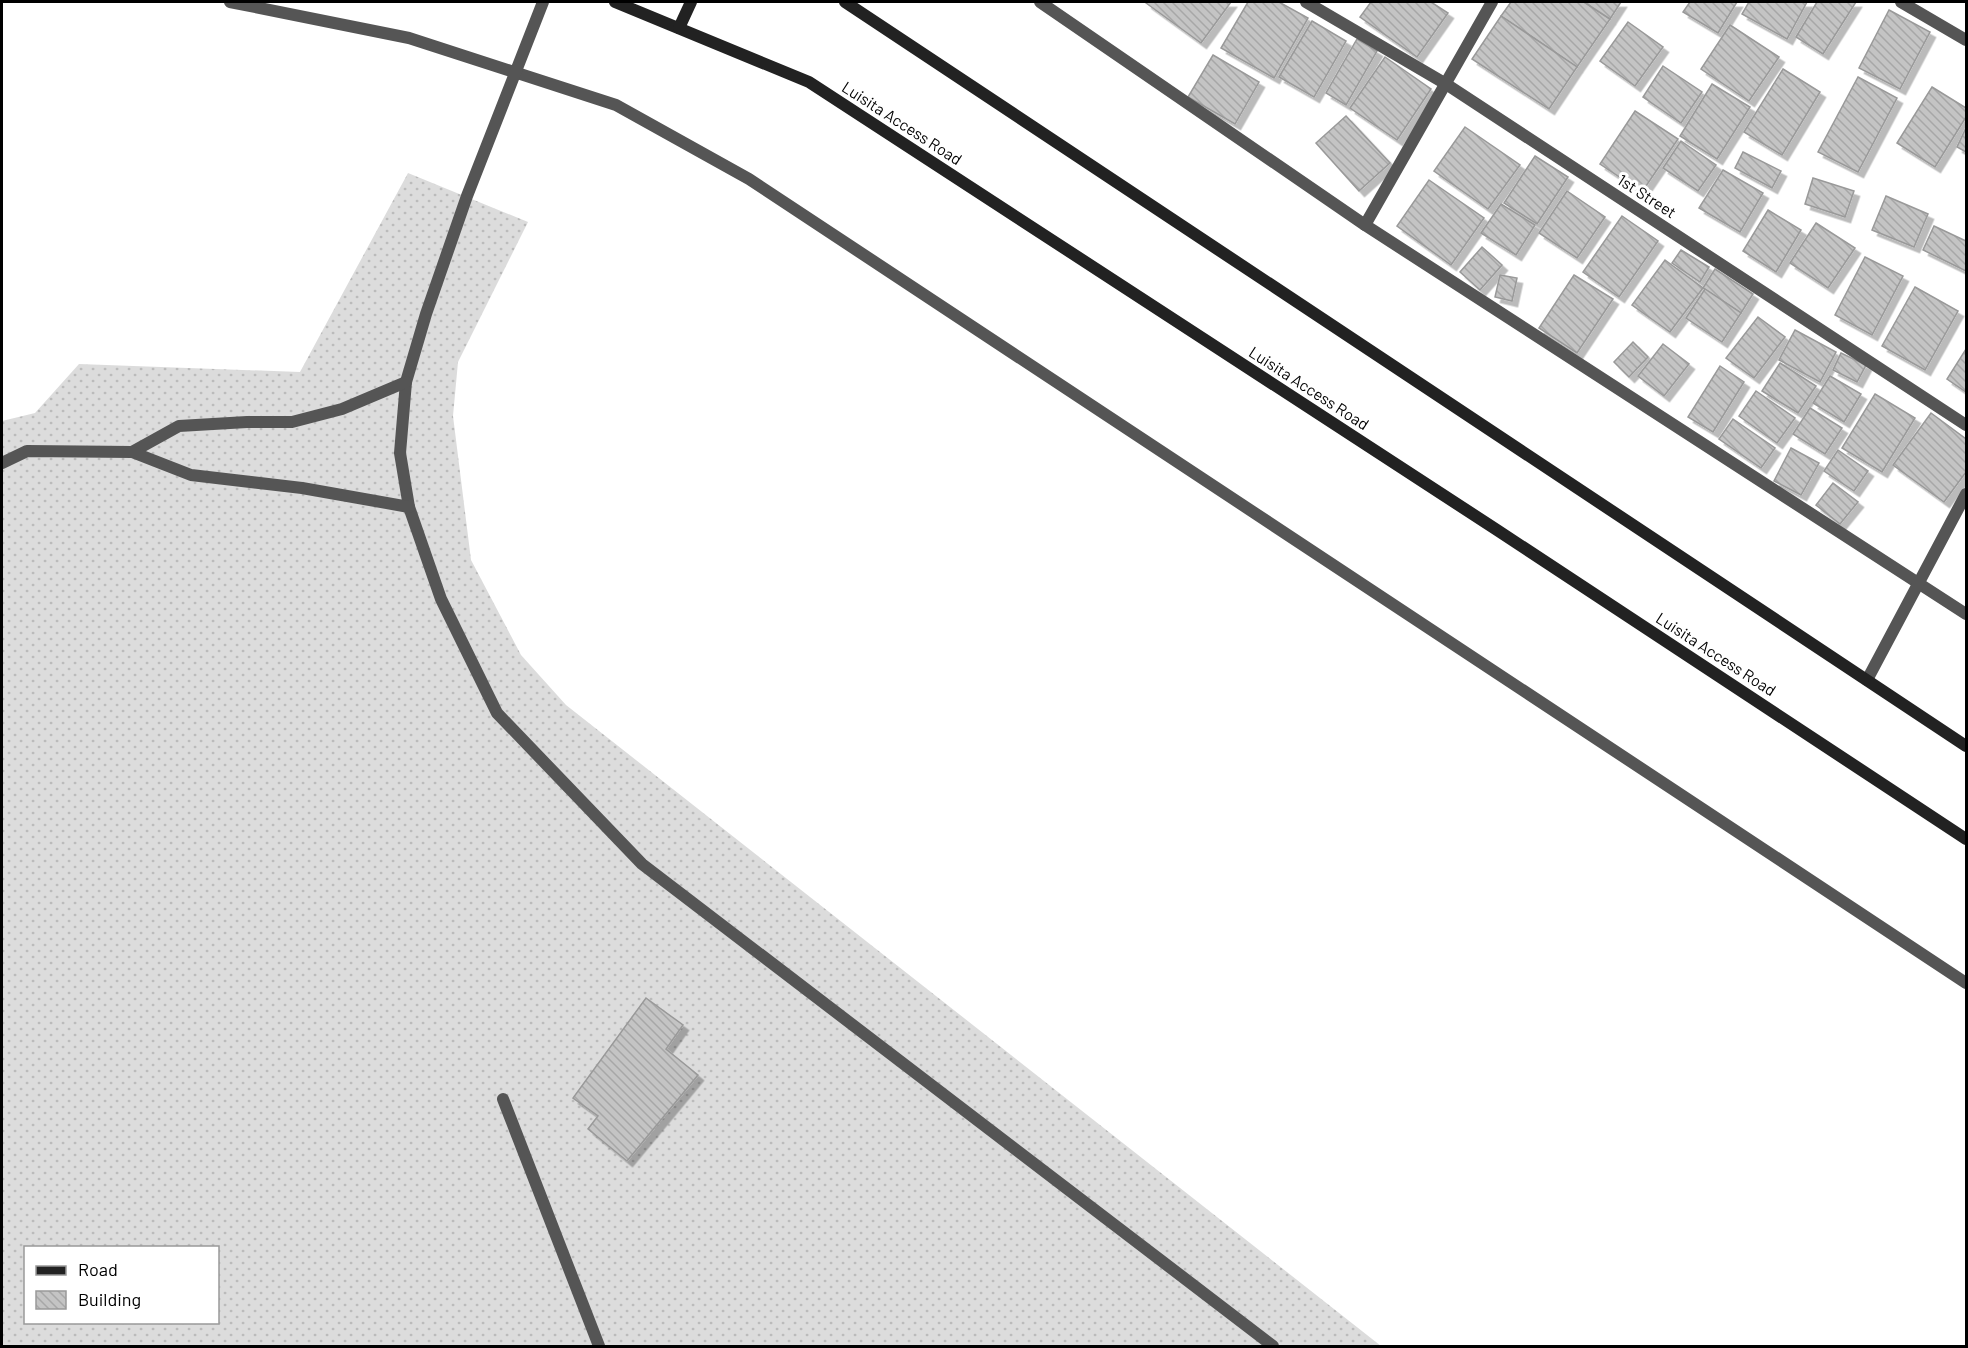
<svg xmlns="http://www.w3.org/2000/svg" width="1968" height="1348" font-family="Barlow,sans-serif">
<style>
.grass{fill:url(#grass-dots);fill-rule:evenodd}
.building{fill:url(#building-back-hatch);stroke:#999;stroke-width:1.5;filter:url(#shadow)}
.lines{fill:none;stroke-linecap:round;stroke-linejoin:round}
.lane{stroke:#555;stroke-width:12}
.street{stroke:#555;stroke-width:12}
.secondary{stroke:#222;stroke-width:12}
.labels{text-anchor:middle;stroke-width:6;stroke-linejoin:round;paint-order:stroke}
.street-label{font-size:16px;fill:#000;stroke:#fff}
</style>
<defs>
<pattern id="grass-dots" width="8" height="8" patternUnits="userSpaceOnUse" patternTransform="scale(1.5)"><rect width="8" height="8" fill="#dcdcdc"/><path d="M2 2h.1M6 6h.1" fill="none" stroke="#bbb" stroke-width="1.8" stroke-linecap="round"/></pattern>
<pattern id="building-back-hatch" width="6" height="6" patternUnits="userSpaceOnUse" patternTransform="scale(1.5)"><rect width="6" height="6" fill="#c4c4c4"/><path d="M-1 5l2 2M0 0l6 6M5-1l2 2" fill="none" stroke="#a7a7a7"/></pattern>
<filter id="shadow"><feDropShadow dx="5.5" dy="5.5" stdDeviation="0" flood-color="#0004"/></filter>
</defs>
<rect width="100%" height="100%" fill="#fff"/>
<!-- grass -->
<path class="grass" d="M408 173 528 222 458 362 453 416 471 560 521 655 566 705 1381 1346H2V421L35 413 79 364 300 372ZM26 1248H218V1322H26Z"/>
<!-- building -->
<g class="building">
<path d="M1147 2H1231L1201 43 1146 3Z"/>
<path d="M1248 2H1279L1308 18 1274 78 1221 48Z"/>
<path d="M1371 2H1431L1448 13 1417 57 1360 17Z"/>
<path d="M1511 2H1584L1610 19 1577 67 1501 16Z"/>
<path d="M1584 2H1621L1610 19Z"/>
<path d="M1690 2H1737L1718 33 1683 12Z"/>
<path d="M1749 2H1807L1787 39 1742 14Z"/>
<path d="M1817 2H1856L1823 54 1796 37Z"/>
<path d="M1889 10 1930 32 1900 89 1859 68Z"/>
<path d="M1501 16 1577 67 1549 109 1472 59Z"/>
<path d="M1312 21 1346 41 1314 97 1279 77Z"/>
<path d="M1628 22 1663 47 1635 86 1600 61Z"/>
<path d="M1730 25 1779 57 1749 101 1701 69Z"/>
<path d="M1357 39 1377 51 1346 105 1326 93Z"/>
<path d="M1213 55 1259 82 1235 124 1188 97Z"/>
<path d="M1385 57 1431 89 1397 140 1350 108Z"/>
<path d="M1663 66 1702 92 1681 123 1643 97Z"/>
<path d="M1783 69 1820 92 1782 155 1744 132Z"/>
<path d="M1858 77 1897 98 1858 172 1818 152Z"/>
<path d="M1712 84 1750 107 1717 159 1680 136Z"/>
<path d="M1932 87 1966 108V117L1935 167 1897 143Z"/>
<path d="M1635 111 1678 139 1642 192 1600 164Z"/>
<path d="M1346 116 1390 163 1359 191 1316 143Z"/>
<path d="M1465 127 1520 165 1488 209 1434 171Z"/>
<path d="M1966 128V152L1957 147Z"/>
<path d="M1681 141 1716 165 1698 191 1663 168Z"/>
<path d="M1743 152 1781 171 1772 188 1735 168Z"/>
<path d="M1535 156 1568 177 1537 224 1504 203Z"/>
<path d="M1723 170 1763 193 1740 232 1699 208Z"/>
<path d="M1813 178 1854 191 1845 217 1805 204Z"/>
<path d="M1429 180 1484 218 1451 265 1397 226Z"/>
<path d="M1567 191 1605 217 1577 258 1539 233Z"/>
<path d="M1886 196 1928 214 1914 247 1872 230Z"/>
<path d="M1501 204 1535 225 1516 255 1481 233Z"/>
<path d="M1768 210 1801 230 1776 272 1743 251Z"/>
<path d="M1622 216 1658 241 1619 297 1583 272Z"/>
<path d="M1816 223 1855 248 1828 288 1790 263Z"/>
<path d="M1934 226 1966 241V271L1923 250Z"/>
<path d="M1482 247 1502 265 1480 290 1460 272Z"/>
<path d="M1681 250 1709 267 1700 282 1672 263Z"/>
<path d="M1865 257 1903 276 1872 335 1835 315Z"/>
<path d="M1665 260 1703 288 1670 332 1632 305Z"/>
<path d="M1715 269 1753 294 1741 313 1703 288Z"/>
<path d="M1500 275 1517 278 1512 301 1495 297Z"/>
<path d="M1574 275 1613 299 1577 353 1539 328Z"/>
<path d="M1915 287 1958 311 1925 370 1882 346Z"/>
<path d="M1705 289 1741 313 1722 342 1686 318Z"/>
<path d="M1758 317 1785 337 1754 378 1726 358Z"/>
<path d="M1795 330 1836 352 1820 382 1779 360Z"/>
<path d="M1633 342 1648 357 1629 377 1614 362Z"/>
<path d="M1663 344 1689 364 1664 396 1638 376Z"/>
<path d="M1966 349V392L1947 379Z"/>
<path d="M1841 353 1866 365 1857 382 1833 370Z"/>
<path d="M1780 363 1816 386 1798 413 1762 391Z"/>
<path d="M1720 366 1744 382 1713 432 1688 417Z"/>
<path d="M1830 376 1861 394 1844 422 1813 403Z"/>
<path d="M1756 391 1795 418 1777 443 1739 416Z"/>
<path d="M1875 394 1915 418 1882 472 1842 448Z"/>
<path d="M1810 408 1842 428 1825 454 1793 434Z"/>
<path d="M1931 413 1966 439V472L1944 502 1893 465Z"/>
<path d="M1733 419 1775 448 1761 468 1719 439Z"/>
<path d="M1791 448 1819 463 1801 495 1774 481Z"/>
<path d="M1838 450 1868 471 1854 491 1824 471Z"/>
<path d="M1833 483 1858 502 1840 524 1816 505Z"/>
<path d="M646 998 683 1025 666 1049 698 1075 627 1161 588 1129 598 1116 573 1098Z"/>
</g>
<g class="lines">
<!-- lane -->
<path class="lane" d="M503 1099 599 1346"/>
<!-- street -->
<g class="street">
<path d="M230 2 409 38 616 105 749 179 1966 983"/>
<path d="M543 2 467 196 426 314 406 382 400 453 409 507 441 599 497 713 642 864 1273 1346"/>
<path d="M1040 2 1365 225 1966 614"/>
<path d="M1306 2 1446 84 1966 425"/>
<path d="M1901 2 1966 40"/>
<path d="M1365 225 1492 2"/>
<path d="M132 452 179 426 247 422H292L342 409 406 382"/>
<path d="M2 463 27 451 132 452 191 475 302 488 409 507"/>
<path d="M1867 680 1966 494"/>
</g>
<!-- secondary -->
<g class="secondary">
<path d="M615 2 809 82 1497 530 1966 839"/>
<path d="M845 2 1966 746"/>
<path d="M679 28 691 2"/>
</g>
</g>
<g class="labels">
<!-- street labels -->
<g class="street-label">
<text transform="translate(902 123) rotate(33)" y="6">Luisita Access Road</text>
<text transform="translate(1647 196) rotate(33)" y="6">1st Street</text>
<text transform="translate(1309 388) rotate(33)" y="6">Luisita Access Road</text>
<text transform="translate(1716 654) rotate(33)" y="6">Luisita Access Road</text>
</g>
</g>
<!-- border -->
<rect width="1968" height="1348" fill="none" stroke="#000000" stroke-width="6"/>
<!-- legend -->
<rect x="24" y="1246" width="195" height="78" fill="#ffffff" stroke="#999999" stroke-width="1.5"/>
<rect x="36" y="1266" width="30" height="9" fill="#222222" stroke="#999999" stroke-width="1.5"/>
<text x="78" y="1276" font-size="18" fill="#000000">Road</text>
<rect x="36" y="1291" width="30" height="18" fill="url(#building-back-hatch)" stroke="#999999" stroke-width="1.5"/>
<text x="78" y="1306" font-size="18" fill="#000000">Building</text>
</svg>
